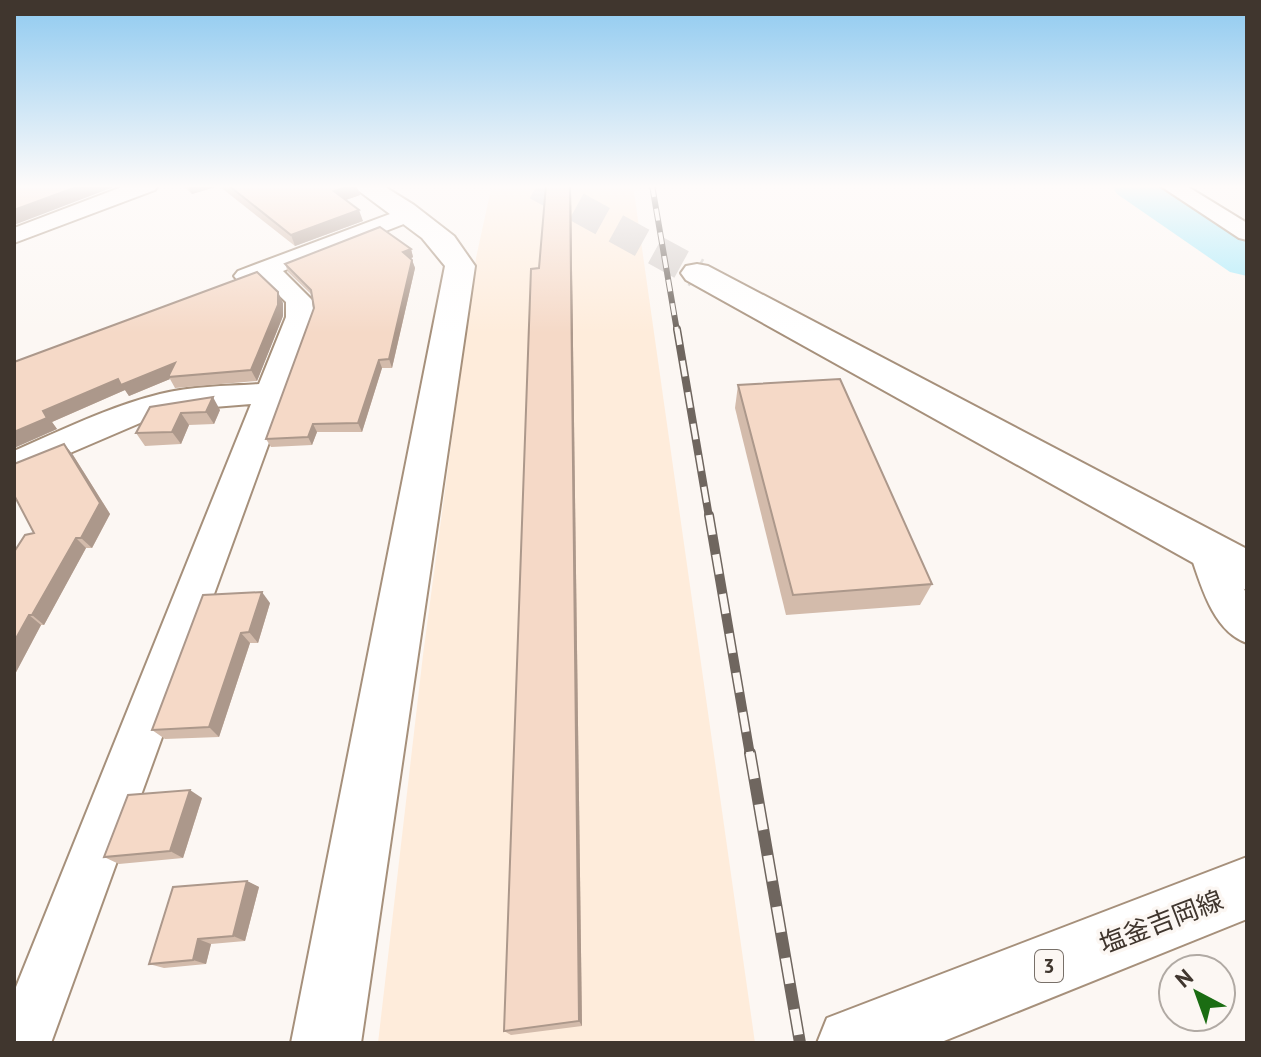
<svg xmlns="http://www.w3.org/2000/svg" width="1261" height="1057" font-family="'PT Sans','Noto Sans JP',sans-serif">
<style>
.built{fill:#feecdb}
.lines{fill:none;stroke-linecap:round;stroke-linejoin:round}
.river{fill:#a9ebfb;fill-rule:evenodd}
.tertiary-tunnel{stroke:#d6d0cc;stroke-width:30;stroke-dasharray:30 15;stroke-linecap:butt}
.minor-casing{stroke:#a6907b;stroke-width:4}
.tertiary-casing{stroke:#a6907b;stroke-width:4}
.primary-casing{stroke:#a6907b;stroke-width:4}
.minor{fill:#fff;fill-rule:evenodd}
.tertiary{fill:#fff;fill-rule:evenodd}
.primary{fill:#fff;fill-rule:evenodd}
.rail-far3-casing{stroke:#6f665f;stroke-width:6}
.rail-far2-casing{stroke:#6f665f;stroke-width:8}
.rail-far1-casing{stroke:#6f665f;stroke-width:10}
.rail-casing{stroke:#6f665f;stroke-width:12}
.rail-far3{stroke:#fcf7f3;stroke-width:4;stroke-dasharray:12;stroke-linecap:butt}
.rail-far2{stroke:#fcf7f3;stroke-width:5;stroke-dasharray:16;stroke-linecap:butt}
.rail-far1{stroke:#fcf7f3;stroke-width:7;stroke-dasharray:20;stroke-linecap:butt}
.rail{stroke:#fcf7f3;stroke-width:9;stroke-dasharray:26;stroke-linecap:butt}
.wall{fill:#d3bbab}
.shaded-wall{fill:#ac988b}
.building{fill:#f5d9c7;stroke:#ac988b;stroke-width:2}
.labels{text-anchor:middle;stroke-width:7;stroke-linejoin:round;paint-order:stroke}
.shield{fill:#fcf7f3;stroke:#787069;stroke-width:2}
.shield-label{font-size:20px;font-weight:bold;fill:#40362e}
.near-street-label{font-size:26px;fill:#40362e;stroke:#fcf7f3}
</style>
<rect width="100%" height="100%" fill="#fcf7f3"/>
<!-- built -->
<path class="built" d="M506 185H633L755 1043H378L423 655 476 258 491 189Z"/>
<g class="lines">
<!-- river -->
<path class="river" d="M1111 185H1160L1247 241V276L1230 272 1117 194Z"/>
<!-- tertiary-tunnel -->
<path class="tertiary-tunnel" d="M537 185 697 273"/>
<defs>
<g id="minor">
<path d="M127 185H158L155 190 14 243V228Z"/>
<path d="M1159 185H1185L1247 223V240L1239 238Z"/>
<path d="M406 208 414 210 417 215 414 220 283 271 312 300 314 317 287 393 51 1043H14V992L251 404 189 409 154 417 14 477V451C62 430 108 407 160 394 192 386 226 386 259 384L286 317V302L262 279 247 284 238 281 234 276 238 271Z"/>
<path d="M1207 535 1220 540 1247 595V643C1212 631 1200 582 1189 550L1194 540Z"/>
</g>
<g id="tertiary">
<path d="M351 185H382L414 205 454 236 475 266 361 1043H291L445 266 422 238Z"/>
<path d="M697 264 708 266 1247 549V590L1231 584 686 280 681 273 686 266Z"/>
</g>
<path id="primary" d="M1247 857V919L939 1043H817L827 1018Z"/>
</defs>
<!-- minor casing -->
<use href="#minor" class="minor-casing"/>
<!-- tertiary casing -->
<use href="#tertiary" class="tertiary-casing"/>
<!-- primary casing -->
<use href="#primary" class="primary-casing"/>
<!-- minor -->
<use href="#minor" class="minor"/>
<!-- tertiary -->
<use href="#tertiary" class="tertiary"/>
<!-- primary -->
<use href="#primary" class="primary"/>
<defs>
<path id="rail-far3" d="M652 185 677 331"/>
<path id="rail-far2" d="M677 329 709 517"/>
<path id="rail-far1" d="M709 515 750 755"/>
<path id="rail" d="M750 753 800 1043"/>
</defs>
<!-- rail-far3 casing -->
<use href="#rail-far3" class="rail-far3-casing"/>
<!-- rail-far2 casing -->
<use href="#rail-far2" class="rail-far2-casing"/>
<!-- rail-far1 casing -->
<use href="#rail-far1" class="rail-far1-casing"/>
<!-- rail casing -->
<use href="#rail" class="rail-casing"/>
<!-- rail-far3 -->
<use href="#rail-far3" class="rail-far3"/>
<!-- rail-far2 -->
<use href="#rail-far2" class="rail-far2"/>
<!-- rail-far1 -->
<use href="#rail-far1" class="rail-far1"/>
<!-- rail -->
<use href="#rail" class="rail"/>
</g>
<!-- wall -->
<g class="wall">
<path d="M182 185H356L360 195 346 200 363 221 295 246 219 186 192 194Z"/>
<path d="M546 185H571V193L582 1026 511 1035 504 1031 539 268Z"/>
<path d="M411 249 413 257 411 259 412 260 415 268 392 368H382L362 432H317L312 445 271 447 266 439 314 308 312 295 288 272 285 264Z"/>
<path d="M283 303V316L257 381 175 388 170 379 129 396 125 390 52 422 57 429 14 448V362Z"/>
<path d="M738 385 932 584 920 605 786 615 735 408Z"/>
<path d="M150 407 220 410 214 424 189 425 181 444 145 446 136 433Z"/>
<path d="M64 444 73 455 110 514 92 548H86L44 625H41L14 676V552L34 533Z"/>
<path d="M203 595 270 603 258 643H250L219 737 165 739 152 730Z"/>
<path d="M202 798 183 858 119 864 104 857Z"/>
<path d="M247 881 259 887 245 941 211 944 206 964 164 968 149 964Z"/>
</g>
<!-- shaded-wall -->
<g class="shaded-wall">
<path d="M82 185H119L14 225V210Z"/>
<path d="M187 185H219V186L192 194Z"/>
<path d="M353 185H356L360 195 337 203 334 191Z"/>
<path d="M570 185 571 193 582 1026 579 1021Z"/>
<path d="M359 210 363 221 295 246 291 235Z"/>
<path d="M411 249 413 257 405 261 403 252Z"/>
<path d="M412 260 415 268 392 368 389 359Z"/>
<path d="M278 292 283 303V316L257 381 251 370Z"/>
<path d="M379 360 382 368 362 432 358 423Z"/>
<path d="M175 363 168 377 170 379 129 396 125 390 52 422 57 429 14 448V432L43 411 118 379Z"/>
<path d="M213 397 220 410 214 424 206 412Z"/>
<path d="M181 413 189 425 181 444 172 432Z"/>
<path d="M313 424 317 432 312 445 308 437Z"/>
<path d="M64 444 73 455 110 514 92 548 81 538Z"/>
<path d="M76 538 86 548 44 625 32 615Z"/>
<path d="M262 592 270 603 258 643 249 632Z"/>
<path d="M29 615 41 625 14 676V642Z"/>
<path d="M241 633 250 643 219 737 209 727Z"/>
<path d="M190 790 202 798 183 858 170 851Z"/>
<path d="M247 881 259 887 245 941 233 936Z"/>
<path d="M198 939 211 944 206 964 193 960Z"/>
</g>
<!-- building -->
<g class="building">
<path d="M14 185H82L14 210Z"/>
<path d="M228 185H353L334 191 359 210 291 235Z"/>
<path d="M546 185H570L579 1021 504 1031 531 269 539 268Z"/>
<path d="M380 227 411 249 403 252 412 260 389 359 379 360 358 423 313 424 308 437 266 439 314 308 311 290 285 264Z"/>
<path d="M257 272 278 292V305L251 370 168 377 175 363 121 385 118 379 43 411 47 418 14 432V362Z"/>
<path d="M840 379 932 584 793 595 738 385Z"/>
<path d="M213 397 206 412 181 413 172 432 136 433 150 407Z"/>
<path d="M64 444 100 503 81 538H76L32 615H29L14 642V552L25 535 34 533 14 495V464Z"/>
<path d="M262 592 249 632 241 633 209 727 152 730 203 595Z"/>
<path d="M190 790 170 851 104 857 128 795Z"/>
<path d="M247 881 233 936 198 939 193 960 149 964 173 887Z"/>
</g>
<!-- sky -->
<linearGradient id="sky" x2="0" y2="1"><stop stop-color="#8fcaf0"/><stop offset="0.56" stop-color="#fefbfa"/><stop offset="1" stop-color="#fefbfa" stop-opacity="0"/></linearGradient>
<rect width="1261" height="333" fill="url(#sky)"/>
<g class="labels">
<!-- shield labels -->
<rect class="shield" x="1035" y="950" width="28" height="32" rx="6"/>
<g class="shield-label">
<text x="1049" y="973">3</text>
</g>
<!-- near-street labels -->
<g class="near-street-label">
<text transform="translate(1161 922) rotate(-21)" y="9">塩釜吉岡線</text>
</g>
</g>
<!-- border -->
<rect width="1261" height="1057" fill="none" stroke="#40362e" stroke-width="32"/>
<!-- north arrow -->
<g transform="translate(1197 993) rotate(319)"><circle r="38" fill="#fcf7f3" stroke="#b1aaa4" stroke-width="2"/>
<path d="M0-6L14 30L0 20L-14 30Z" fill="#1b6d13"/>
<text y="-12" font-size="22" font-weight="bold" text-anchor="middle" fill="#40362e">N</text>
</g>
</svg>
